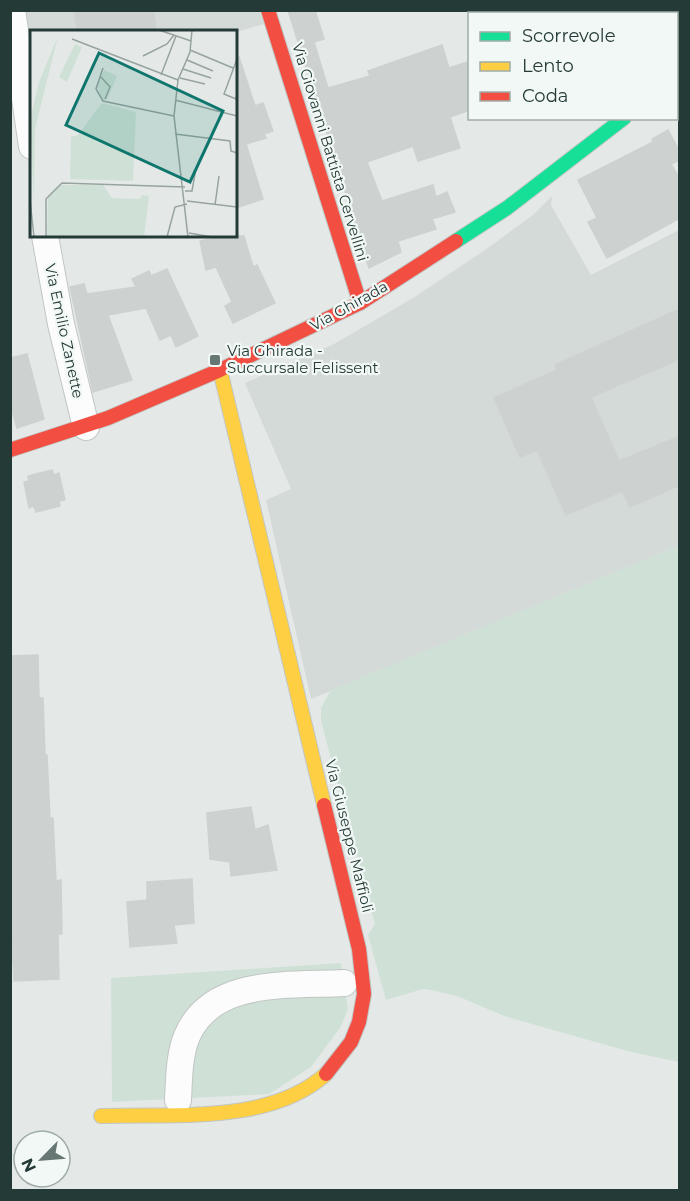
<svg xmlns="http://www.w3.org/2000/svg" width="690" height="1201" font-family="Montserrat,sans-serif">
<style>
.built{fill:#d3dad7}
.green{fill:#cfe1d6}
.building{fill:#cdd2d0;stroke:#cdd2d0;stroke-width:1.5}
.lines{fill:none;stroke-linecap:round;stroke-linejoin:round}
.street-casing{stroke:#c1c6c4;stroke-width:28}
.fast-casing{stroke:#c0c6c4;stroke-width:16}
.slow-casing{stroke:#c0c6c4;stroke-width:16}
.jam-casing{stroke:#c0c6c4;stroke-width:16}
.street{stroke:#fbfcfb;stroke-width:26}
.fast{stroke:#16e098;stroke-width:14}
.slow{stroke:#ffcf43;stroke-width:14}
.jam{stroke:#f24e42;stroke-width:14}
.poi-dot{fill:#677774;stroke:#f2f8f6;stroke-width:2}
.labels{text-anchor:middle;stroke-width:4.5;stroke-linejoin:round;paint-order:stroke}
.street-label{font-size:15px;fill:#243a36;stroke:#f2f8f6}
.poi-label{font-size:15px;fill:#243a36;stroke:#f2f8f6;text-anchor:start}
.inset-road{fill:none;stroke:#97a3a0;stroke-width:1.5}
.view{fill:#0f766e;fill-opacity:0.15;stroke:#0f766e;stroke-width:3}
.inset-edge{fill:none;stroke:#243a36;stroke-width:3}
</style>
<rect width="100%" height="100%" fill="#e4e9e7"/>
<!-- built -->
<g class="built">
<path d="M26 11H259L264 24 236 32H32L31 46Z"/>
<path d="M552 196 551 205 591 275 679 230V546L311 699 266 500 291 489 245 383 334 344 413 298 488 248 534 214Z"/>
</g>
<!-- green -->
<g class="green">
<path d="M679 546V1062L631 1052 504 1016 457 996 431 990 423 989 386 1000 368 935 375 924 321 721V708L331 690Z"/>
<path d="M341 963 348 1009 340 1028 311 1067 269 1094 112 1102 111 978Z"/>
</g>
<!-- building -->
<g class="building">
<path d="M74 10H153L156 29 78 32Z"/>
<path d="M288 10H315L324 39 314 42 328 88 370 76 368 71 442 45 449 68 470 61V110L450 117 460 148 418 161 413 146 367 162 382 201 433 185 436 197 447 192 455 212 432 219 436 229 398 241 401 252 369 268Z"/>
<path d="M239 57 255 106 263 103 273 131 264 134 266 138 246 144 263 199 236 208V58Z"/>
<path d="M668 130 680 152V160L671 164 680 179V218L607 258 588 222 597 218 578 180 653 142 652 139Z"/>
<path d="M225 236H244L253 267 257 265 275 303 233 323 225 306 232 302 216 267 206 270 200 241Z"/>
<path d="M167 269 198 336 176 347 171 335 160 340 146 308 108 315 132 380 93 392 70 287 84 284 87 294 136 287 132 279 149 271 151 276Z"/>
<path d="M680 309V359L591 397 619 461 680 436V485L630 507 622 491 566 515 537 450 520 457 494 398 557 370 555 365Z"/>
<path d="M27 354 44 419 17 428 10 404V358Z"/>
<path d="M52 470 54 475 59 473 65 500 59 501 60 506 36 512 34 506 29 508 24 482 29 481 28 476Z"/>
<path d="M38 655 39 698H43L45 755H47L50 818H53L56 881 61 880 62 934H58L59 979 14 981 10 907V656Z"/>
<path d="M251 807 255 830 268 825 277 870 231 876 230 862 210 859 207 813Z"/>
<path d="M192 879 194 923 174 925 177 943 130 947 127 902 147 900V882Z"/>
</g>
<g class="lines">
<defs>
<g id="street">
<path d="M12 10 32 146"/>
<path d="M676 79 680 76"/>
<path d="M45 236 61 324 86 427"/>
<path d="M178 1100C179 1080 179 1055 187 1036 212 977 292 986 344 983"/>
</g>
<path id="fast" d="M456 241 507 208 624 118"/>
<g id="slow">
<path d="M220 370 324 805"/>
<path d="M101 1116C174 1113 269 1125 326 1074"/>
</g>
<g id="jam">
<path d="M268 10 360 303"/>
<path d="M10 450 108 418 220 370 360 303 456 241"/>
<path d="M324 805 359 949 364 994 359 1022 351 1042 326 1074"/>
</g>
</defs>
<!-- street casing -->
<use href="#street" class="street-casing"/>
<!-- fast casing -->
<use href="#fast" class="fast-casing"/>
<!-- slow casing -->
<use href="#slow" class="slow-casing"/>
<!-- jam casing -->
<use href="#jam" class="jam-casing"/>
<!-- street -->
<use href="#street" class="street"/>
<!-- fast -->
<use href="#fast" class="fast"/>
<!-- slow -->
<use href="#slow" class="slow"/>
<!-- jam -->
<use href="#jam" class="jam"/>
</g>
<!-- markers -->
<rect class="poi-dot" x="209" y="354" width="12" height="12" rx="3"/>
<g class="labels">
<!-- street labels -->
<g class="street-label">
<text transform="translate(330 152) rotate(73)" y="5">Via Giovanni Battista Cervellini</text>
<text transform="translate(349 306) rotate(-29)" y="5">Via Ghirada</text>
<text transform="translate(64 331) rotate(78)" y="5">Via Emilio Zanette</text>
<text transform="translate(349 836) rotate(76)" y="5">Via Giuseppe Maffioli</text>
</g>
<!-- poi labels -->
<g class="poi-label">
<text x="227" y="356">Via Ghirada -<tspan x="227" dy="17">Succursale Felissent</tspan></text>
</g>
</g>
<!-- overview -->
<g transform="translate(30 30)">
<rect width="207" height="207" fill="#e4e9e7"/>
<path d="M28 6 5 99 4 175 0 90 9 52ZM45 14 52 17 37 52 29 47ZM74 40 87 46 77 70 72 69 67 56ZM72 73 106 82 103 151 40 149 41 107 48 105ZM29 155H73L82 168 110 169 112 165 119 166 114 207H17L18 165Z" fill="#cfe1d6"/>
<path class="inset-road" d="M129 0 161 11M42 9 148 50M160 20 203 38M113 26 137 14 144 5M207 29 194 64 206 69 207 65M157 30 183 41M73 38 66 59 73 71 144 86M153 39 181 48M131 45 146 6M71 47 80 57 75 69M150 48 175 54M145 70 207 86M145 104 200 111 201 121 207 123M155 161H162L166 138M0 170 4 207M157 171 207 177M185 175 189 146M159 203 182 207M16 207V169L32 153 155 157M137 207 145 177 157 174M158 207 144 86 148 50 160 22 162 0"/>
<path class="view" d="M69 23 193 81 160 152 36 95Z"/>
<rect width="207" height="207" class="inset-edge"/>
</g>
<!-- border -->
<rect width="690" height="1201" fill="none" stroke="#243a36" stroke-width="24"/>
<!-- legend -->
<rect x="468" y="12" width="210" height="108" fill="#f2f8f6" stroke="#a0aca9" stroke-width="1.5"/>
<rect x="480" y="32" width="30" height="9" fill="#16e098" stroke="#a0aca9" stroke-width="1.5"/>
<text x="522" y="42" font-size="18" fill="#243a36">Scorrevole</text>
<rect x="480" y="62" width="30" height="9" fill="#ffcf43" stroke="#a0aca9" stroke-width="1.5"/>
<text x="522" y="72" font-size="18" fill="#243a36">Lento</text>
<rect x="480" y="92" width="30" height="9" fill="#f24e42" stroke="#a0aca9" stroke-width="1.5"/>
<text x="522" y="102" font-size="18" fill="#243a36">Coda</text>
<!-- north arrow -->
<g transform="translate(42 1159) rotate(245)"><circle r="28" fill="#f2f8f6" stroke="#a0aca9" stroke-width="1.5"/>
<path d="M0-4.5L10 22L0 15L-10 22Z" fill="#677774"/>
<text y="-9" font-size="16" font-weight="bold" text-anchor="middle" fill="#243a36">N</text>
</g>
</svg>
